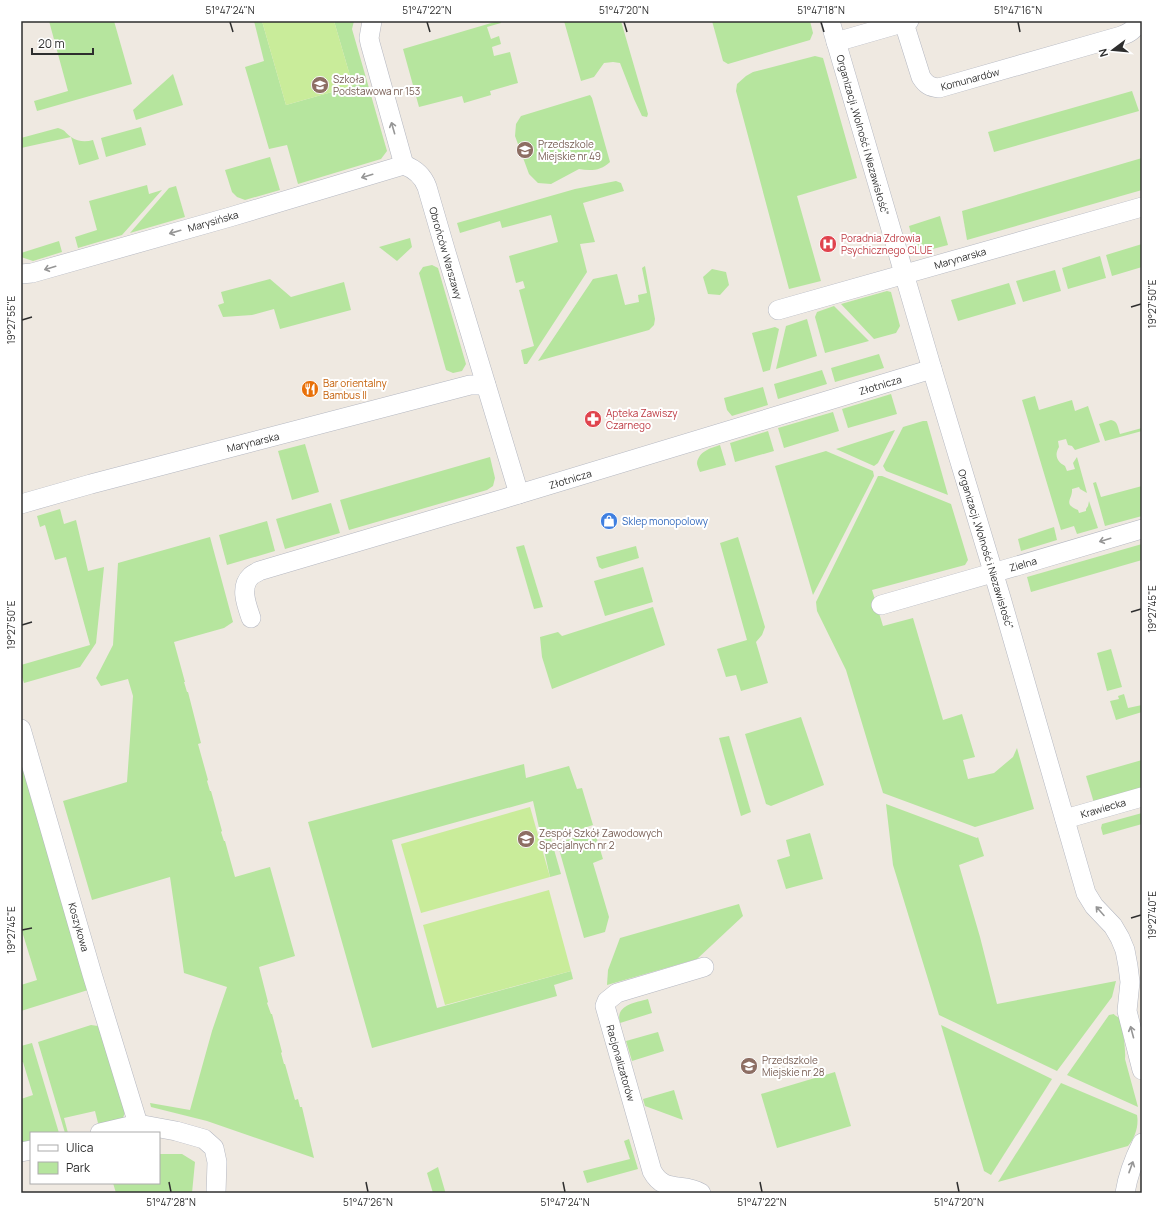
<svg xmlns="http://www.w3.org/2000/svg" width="1163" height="1214" font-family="Manrope,sans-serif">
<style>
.green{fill:#b6e59e}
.pitch{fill:#c9ec9a}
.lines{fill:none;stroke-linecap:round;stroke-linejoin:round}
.street-casing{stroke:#b4b7c1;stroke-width:20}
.street{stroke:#fff;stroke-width:19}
.oneway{stroke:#969696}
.ticks{fill:none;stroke:#2e2e2e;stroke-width:1.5}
.labels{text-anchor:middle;stroke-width:4;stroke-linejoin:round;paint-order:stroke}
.education-label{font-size:10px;fill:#785e54;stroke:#fff;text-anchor:start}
.street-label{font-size:10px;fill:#2e2e2e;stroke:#fff}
.health-label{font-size:10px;fill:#be3a42;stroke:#fff;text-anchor:start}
.food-label{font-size:10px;fill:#c56008;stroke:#fff;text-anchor:start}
.shop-label{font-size:10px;fill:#366cbe;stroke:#fff;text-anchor:start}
.neatline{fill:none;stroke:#2e2e2e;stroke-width:1.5}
.ticks-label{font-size:10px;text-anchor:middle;fill:#2e2e2e}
</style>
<rect width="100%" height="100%" fill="#efe9e1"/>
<!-- green -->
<g class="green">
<path d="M49 21H114L132 84 37 111 34 101 68 91Z"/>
<path d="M254 21H262L286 105 353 86 334 21H354L352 29 387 151 381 159 298 184 287 145 269 149 245 67 264 61Z"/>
<path d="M498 21H500L501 23 487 27 491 39 499 36 501 44 492 47 494 56 510 52 518 83 490 91 491 95 464 103 462 96 419 107 403 49Z"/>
<path d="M564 21H621L648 114 647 117 642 116 634 99 620 63 613 62 604 63 594 77 581 81Z"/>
<path d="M712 21H810L813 33 810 40 728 64 723 61Z"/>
<path d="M815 56 823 58 857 178 797 196 821 281 789 289 736 91 737 84 746 76 753 72Z"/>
<path d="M173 74 183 105 136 120 133 110Z"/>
<path d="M1132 91 1139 111 994 152 988 132Z"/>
<path d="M590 95 592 98 610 162C601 171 590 171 579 169L551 184 538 183 529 174 515 136 516 124 521 116Z"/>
<path d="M141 127 146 145 106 157 101 138Z"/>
<path d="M58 128C67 131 65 133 71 137 78 142 86 142 93 140L99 159 79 165 71 137 21 148V138Z"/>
<path d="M270 157 280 190 245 200 237 197 232 192 225 170Z"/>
<path d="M1142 158V190L967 240 962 211Z"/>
<path d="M616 181 621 183 624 191 583 203 595 242 580 244 587 272 527 364H524L521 350 534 346 519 290 525 288 523 281 516 283 509 256 558 242 551 215 502 228 500 221 460 233 457 223 575 189Z"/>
<path d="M147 185 149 194 162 190 122 235 78 248 75 237 97 230 89 201Z"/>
<path d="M176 186 185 217 130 233 169 188Z"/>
<path d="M940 216 948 245 925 251 915 248 909 226Z"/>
<path d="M410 238 412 247 397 261 379 247Z"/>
<path d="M59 241 62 252 33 261 21 257V253Z"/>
<path d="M1142 244V267L1112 276 1106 255Z"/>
<path d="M1100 256 1106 278 1068 289 1062 268Z"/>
<path d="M432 265 438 268 466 364 462 371 453 373 446 370 419 273 423 267Z"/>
<path d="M645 266 655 319 654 325 649 330 538 361 593 279 617 274 625 305 639 302 638 295 647 293 642 268Z"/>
<path d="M712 269 726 272 729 285 720 295 708 294 703 277Z"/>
<path d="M1055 270 1061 291 1023 302 1016 281Z"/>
<path d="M270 279 291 297 344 282 351 310 280 329 274 309 252 315 223 317 218 305 224 303 221 292Z"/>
<path d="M1009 283 1016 304 958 321 951 300Z"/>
<path d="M887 291 891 292 900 326 896 333 874 339 841 304Z"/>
<path d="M834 306 869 341 825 353 815 317 817 312Z"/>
<path d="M807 319 817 356 776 369 786 326Z"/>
<path d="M775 327 779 329 770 370 763 372 752 333Z"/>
<path d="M879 354 884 368 835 382 831 368Z"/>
<path d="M822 370 827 384 778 399 774 384Z"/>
<path d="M763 387 768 405 735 415 732 416 727 410 724 398Z"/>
<path d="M891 394 897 414 848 428 842 409Z"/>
<path d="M1035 396 1039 410 1072 400 1075 411 1088 406 1100 442 1075 450 1072 446 1068 445 1066 439 1058 441 1059 447C1054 455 1057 462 1065 466L1067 471 1075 469 1073 463 1077 457 1087 493 1080 489 1079 487 1072 489C1073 499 1062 504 1078 510L1079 513 1086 511V509L1088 506 1089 501 1098 528 1077 534 1074 526 1061 530 1022 400Z"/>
<path d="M833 412 839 431 784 448 778 428Z"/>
<path d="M1111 420C1118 421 1118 428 1120 434L1142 428V431L1105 441 1099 424Z"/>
<path d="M923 421H927L948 495 886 471 883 466 903 427Z"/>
<path d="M895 430 878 463 874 466 836 449Z"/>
<path d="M768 431 774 451 735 462 730 443Z"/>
<path d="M305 444 319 492 292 500 278 451Z"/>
<path d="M720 445 726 465 700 472C699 470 697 465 697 463 699 451 711 448 720 445Z"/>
<path d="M826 451 873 471 874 476 813 595 775 466Z"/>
<path d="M490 457 495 478 493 486 487 490 349 530 340 500Z"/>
<path d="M878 476H882L951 504 968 560 965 565 872 590 883 626 913 618 943 720 962 714 975 757 963 760 968 779 994 773 1013 757 1017 748 1034 809 975 827 883 793 846 670 817 611 816 602Z"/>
<path d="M1096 482 1101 497 1142 486V516L1105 526 1093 483Z"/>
<path d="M331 503 340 533 285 549 276 519Z"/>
<path d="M60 509 64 524 76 520 88 571 104 567 96 643 80 667 24 683 21 674V665L90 645 66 557 55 560 45 525 40 527 37 516Z"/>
<path d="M267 521 275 551 227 565 219 535Z"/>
<path d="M1054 527 1057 540 1021 551 1018 539Z"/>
<path d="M210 537 233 622 224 628 174 642 185 682H184L187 692H188L201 743 198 744 208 780 207 781 210 791H211L222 831 221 832 224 841H225L235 877 270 867 295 956 259 967 268 1002 267 1003 271 1014H272L282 1052 281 1053 284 1064H285L295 1100 298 1099 300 1107H302L314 1158 207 1121 151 1107 150 1103 190 1110 212 1031 227 987 184 973 170 877 92 900 63 801 127 782 133 696 128 679 101 686 96 678 113 645 118 563Z"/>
<path d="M738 537 765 627 762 635 756 642 768 683 741 691 736 675 726 677 717 649 747 640 720 543Z"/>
<path d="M1142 544V560L1031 592 1027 577Z"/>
<path d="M524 545 543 607 534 609 516 547Z"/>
<path d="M636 546 639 558 602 569 599 567 596 557Z"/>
<path d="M643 567 653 602 605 616 594 581Z"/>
<path d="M653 607 665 645 552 689 542 657 540 637 558 632 562 636Z"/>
<path d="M1111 649 1122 687 1107 691 1097 653Z"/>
<path d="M1124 694 1128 708 1142 705V712L1116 720 1110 701 1119 699 1118 696Z"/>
<path d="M801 717 824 785 771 806 766 804 745 734Z"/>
<path d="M729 736 751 812 741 816 719 738Z"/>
<path d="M21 760 88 990 21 1011V985L37 980 21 928Z"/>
<path d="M1142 760V788L1094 803 1086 776Z"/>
<path d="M524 764 526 778 569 766 577 789 582 788 593 825 551 839 561 874 550 877 533 801 392 840 437 1008 571 971 573 979 554 985 557 996 372 1048 308 822Z"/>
<path d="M886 804 977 838 978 837 984 856 959 865 980 937 997 1004 1116 981 1112 997 1057 1071 939 1015 893 865Z"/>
<path d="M1142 813V824L1103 835 1101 828 1102 824Z"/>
<path d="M595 833 603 859 593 863 609 917 605 932 584 938 557 842Z"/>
<path d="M810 833 823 879 786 889 777 860 790 856 786 840Z"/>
<path d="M739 904 743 916 697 959 607 985 608 970 620 938Z"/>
<path d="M648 999 652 1013 620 1023C615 1005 634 1003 648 999Z"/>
<path d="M1114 1014C1114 1015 1118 1017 1119 1018 1123 1025 1126 1051 1125 1059L1138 1107 1067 1075 1109 1015Z"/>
<path d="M91 1025 98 1026 102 1031 125 1112 123 1118 99 1127 95 1111 64 1118 68 1133H65L38 1042Z"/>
<path d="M941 1025 1052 1079 991 1175 984 1171Z"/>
<path d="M658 1032 664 1051 632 1061 626 1041Z"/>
<path d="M32 1043 59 1133H31V1141L21 1143V1099L33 1095 23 1062H21V1046Z"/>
<path d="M835 1072 851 1126 777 1148 761 1094Z"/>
<path d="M1061 1083 1137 1115C1139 1126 1135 1138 1128 1146L998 1182Z"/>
<path d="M674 1090 683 1120 645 1106 643 1099Z"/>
<path d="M629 1139 638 1169 587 1183 583 1171 630 1159 624 1141Z"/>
<path d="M159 1154H182L195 1162 192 1193H116L113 1183H159Z"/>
<path d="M438 1167 445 1191V1193H433L427 1173Z"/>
</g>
<!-- pitch -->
<g class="pitch">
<path d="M262 21H334L353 86 286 105Z"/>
<path d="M530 807 550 877 421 913 401 844Z"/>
<path d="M549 890 571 971 445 1005 423 925Z"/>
</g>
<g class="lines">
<defs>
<g id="street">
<path d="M372 21 369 38 370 43 404 165"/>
<path d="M830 21 932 369 1001 598 1086 893 1094 906 1113 926 1120 938 1125 950 1128 966 1130 982 1127 1011 1142 1070"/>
<path d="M904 23 921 77C926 85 930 87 939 88L1121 36C1129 33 1135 30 1138 21"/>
<path d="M836 42 909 21"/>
<path d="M404 165C415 169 423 176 427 187L445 249 519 494"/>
<path d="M21 274 32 273 230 217 404 165"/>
<path d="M778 310 1142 207"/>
<path d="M21 504 91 484 470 385H486"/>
<path d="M881 605 1017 566 1142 529"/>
<path d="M251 618C247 606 239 587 251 576 253 574 256 573 259 571L506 498 932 369"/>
<path d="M21 729 92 974 138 1124"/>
<path d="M1065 819 1142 797"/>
<path d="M100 1133 138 1124 176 1131 204 1139 214 1148 217 1162 216 1193"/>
<path d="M21 1152 31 1150"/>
<path d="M701 1193C683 1182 664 1194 652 1171L605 1006 607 1001 617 993 704 967"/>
<path d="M1125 1193C1128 1174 1134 1159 1142 1143"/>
</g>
</defs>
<!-- street casing -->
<use href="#street" class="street-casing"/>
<!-- street -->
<use href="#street" class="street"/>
</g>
<!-- one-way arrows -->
<defs><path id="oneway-shaft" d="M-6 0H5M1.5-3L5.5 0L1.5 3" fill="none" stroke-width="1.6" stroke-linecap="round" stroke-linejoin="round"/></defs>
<g class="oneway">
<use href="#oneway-shaft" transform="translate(393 128) rotate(-106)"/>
<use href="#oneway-shaft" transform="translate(367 176) rotate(163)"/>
<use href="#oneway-shaft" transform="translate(175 232) rotate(164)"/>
<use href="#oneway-shaft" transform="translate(50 268) rotate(163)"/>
<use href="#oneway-shaft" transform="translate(1105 540) rotate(163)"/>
<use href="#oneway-shaft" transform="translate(1100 911) rotate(-132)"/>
<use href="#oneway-shaft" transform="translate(1132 1032) rotate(-105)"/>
<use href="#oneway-shaft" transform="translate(1131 1167) rotate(-70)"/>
</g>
<!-- ticks -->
<path class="ticks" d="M230 22 233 32M427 22 430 32M624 22 627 32M821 22 824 32M1018 22 1020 32M1131 307 1141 304M22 320 32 317M1131 612 1141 609M22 625 32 622M1131 918 1141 915M22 930 32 928M169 1182 171 1192M366 1182 368 1192M563 1182 565 1192M760 1182 762 1192M957 1182 959 1192"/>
<!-- icons -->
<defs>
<symbol id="school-disc" viewBox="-11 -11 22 22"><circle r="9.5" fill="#8d6e63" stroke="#fff"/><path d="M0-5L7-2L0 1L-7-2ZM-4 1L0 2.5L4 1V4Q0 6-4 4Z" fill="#fff"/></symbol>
<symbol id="hospital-disc" viewBox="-11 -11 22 22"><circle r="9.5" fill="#e0444e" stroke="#fff"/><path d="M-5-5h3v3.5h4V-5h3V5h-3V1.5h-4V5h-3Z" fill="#fff"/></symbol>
<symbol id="restaurant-disc" viewBox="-11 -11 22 22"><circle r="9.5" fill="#e8710a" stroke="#fff"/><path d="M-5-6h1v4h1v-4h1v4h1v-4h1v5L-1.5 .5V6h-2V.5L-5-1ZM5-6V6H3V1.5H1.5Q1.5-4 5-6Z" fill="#fff"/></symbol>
<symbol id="pharmacy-disc" viewBox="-11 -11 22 22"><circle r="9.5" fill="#e0444e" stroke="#fff"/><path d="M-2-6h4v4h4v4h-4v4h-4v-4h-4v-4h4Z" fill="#fff"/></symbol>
<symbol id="shop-disc" viewBox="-11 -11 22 22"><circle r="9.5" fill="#3f7fe0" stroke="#fff"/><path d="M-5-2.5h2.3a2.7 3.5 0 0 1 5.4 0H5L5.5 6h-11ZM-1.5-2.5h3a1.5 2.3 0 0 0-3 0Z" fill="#fff"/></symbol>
</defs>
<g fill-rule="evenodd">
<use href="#school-disc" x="310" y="75" width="20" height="20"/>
<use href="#school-disc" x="515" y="140" width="20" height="20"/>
<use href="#hospital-disc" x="818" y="234" width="20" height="20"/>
<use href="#restaurant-disc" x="300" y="379" width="20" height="20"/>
<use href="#pharmacy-disc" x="583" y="409" width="20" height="20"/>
<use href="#shop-disc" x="599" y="511" width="20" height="20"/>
<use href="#school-disc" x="516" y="829" width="20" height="20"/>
<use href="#school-disc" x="739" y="1056" width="20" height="20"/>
</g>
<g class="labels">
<!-- education labels -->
<g class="education-label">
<text x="333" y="83">Szkoła<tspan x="333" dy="12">Podstawowa nr 153</tspan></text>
<text x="538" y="148">Przedszkole<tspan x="538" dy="12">Miejskie nr 49</tspan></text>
<text x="539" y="837">Zespół Szkół Zawodowych<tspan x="539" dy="12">Specjalnych nr 2</tspan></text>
<text x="762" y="1064">Przedszkole<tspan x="762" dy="12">Miejskie nr 28</tspan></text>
</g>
<!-- street labels -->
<g class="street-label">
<text transform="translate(970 79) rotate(-15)" y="4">Komunardów</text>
<text transform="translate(863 135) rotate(74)" y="4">Organizacji „Wolność i Niezawisłość”</text>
<text transform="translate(213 221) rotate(-16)" y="4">Marysińska</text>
<text transform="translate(446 253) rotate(74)" y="4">Obrońców Warszawy</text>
<text transform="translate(960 258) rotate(-16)" y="4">Marynarska</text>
<text transform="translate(880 385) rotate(-17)" y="4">Złotnicza</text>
<text transform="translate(253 442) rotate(-14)" y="4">Marynarska</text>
<text transform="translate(570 479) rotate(-17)" y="4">Złotnicza</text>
<text transform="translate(986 549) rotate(73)" y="4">Organizacji „Wolność i Niezawisłość”</text>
<text transform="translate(1023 564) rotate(-16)" y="4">Zielna</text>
<text transform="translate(1103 808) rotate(-16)" y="4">Krawiecka</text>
<text transform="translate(79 927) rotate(74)" y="4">Koszykowa</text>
<text transform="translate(621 1063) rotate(74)" y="4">Racjonalizatorów</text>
</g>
<!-- health labels -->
<g class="health-label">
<text x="841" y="242">Poradnia Zdrowia<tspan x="841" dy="12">Psychicznego CLUE</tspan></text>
<text x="606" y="417">Apteka Zawiszy<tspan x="606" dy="12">Czarnego</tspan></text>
</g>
<!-- food labels -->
<g class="food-label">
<text x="323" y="387">Bar orientalny<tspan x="323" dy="12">Bambus II</tspan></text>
</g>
<!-- shop labels -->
<g class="shop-label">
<text x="622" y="525">Sklep monopolowy</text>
</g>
</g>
<!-- border -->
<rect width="1163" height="1214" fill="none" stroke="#ffffff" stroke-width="44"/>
<!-- legend -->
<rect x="30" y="1132" width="130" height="52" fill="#ffffff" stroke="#ababab"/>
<rect x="38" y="1145" width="20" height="6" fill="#ffffff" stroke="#ababab"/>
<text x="66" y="1152" font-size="12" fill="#2e2e2e">Ulica</text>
<rect x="38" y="1162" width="20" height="12" fill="#b6e59e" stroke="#ababab"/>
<text x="66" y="1172" font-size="12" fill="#2e2e2e">Park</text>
<!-- north arrow -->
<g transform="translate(1113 50) rotate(254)" stroke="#ffffff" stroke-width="3" paint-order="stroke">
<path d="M0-3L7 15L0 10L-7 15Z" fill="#2e2e2e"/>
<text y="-6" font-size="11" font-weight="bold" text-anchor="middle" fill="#2e2e2e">N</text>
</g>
<!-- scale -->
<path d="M32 48v6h61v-6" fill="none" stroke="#2e2e2e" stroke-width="2"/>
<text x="38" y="48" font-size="12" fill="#2e2e2e" stroke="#ffffff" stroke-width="3" paint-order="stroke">20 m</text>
<rect x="22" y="22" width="1119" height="1170" class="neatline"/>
<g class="ticks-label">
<text x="230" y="14">51°47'24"N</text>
<text x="427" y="14">51°47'22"N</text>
<text x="624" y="14">51°47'20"N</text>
<text x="821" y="14">51°47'18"N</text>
<text x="1018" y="14">51°47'16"N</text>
<text transform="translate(1152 304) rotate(-90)" y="4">19°27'50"E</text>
<text transform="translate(11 320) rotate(-90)" y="4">19°27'55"E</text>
<text transform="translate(1152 609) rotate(-90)" y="4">19°27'45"E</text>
<text transform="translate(11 625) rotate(-90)" y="4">19°27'50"E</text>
<text transform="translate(1152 915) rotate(-90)" y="4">19°27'40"E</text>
<text transform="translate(11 930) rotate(-90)" y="4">19°27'45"E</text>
<text x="171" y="1206">51°47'28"N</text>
<text x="368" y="1206">51°47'26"N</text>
<text x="565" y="1206">51°47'24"N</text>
<text x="762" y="1206">51°47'22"N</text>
<text x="959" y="1206">51°47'20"N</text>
</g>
</svg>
